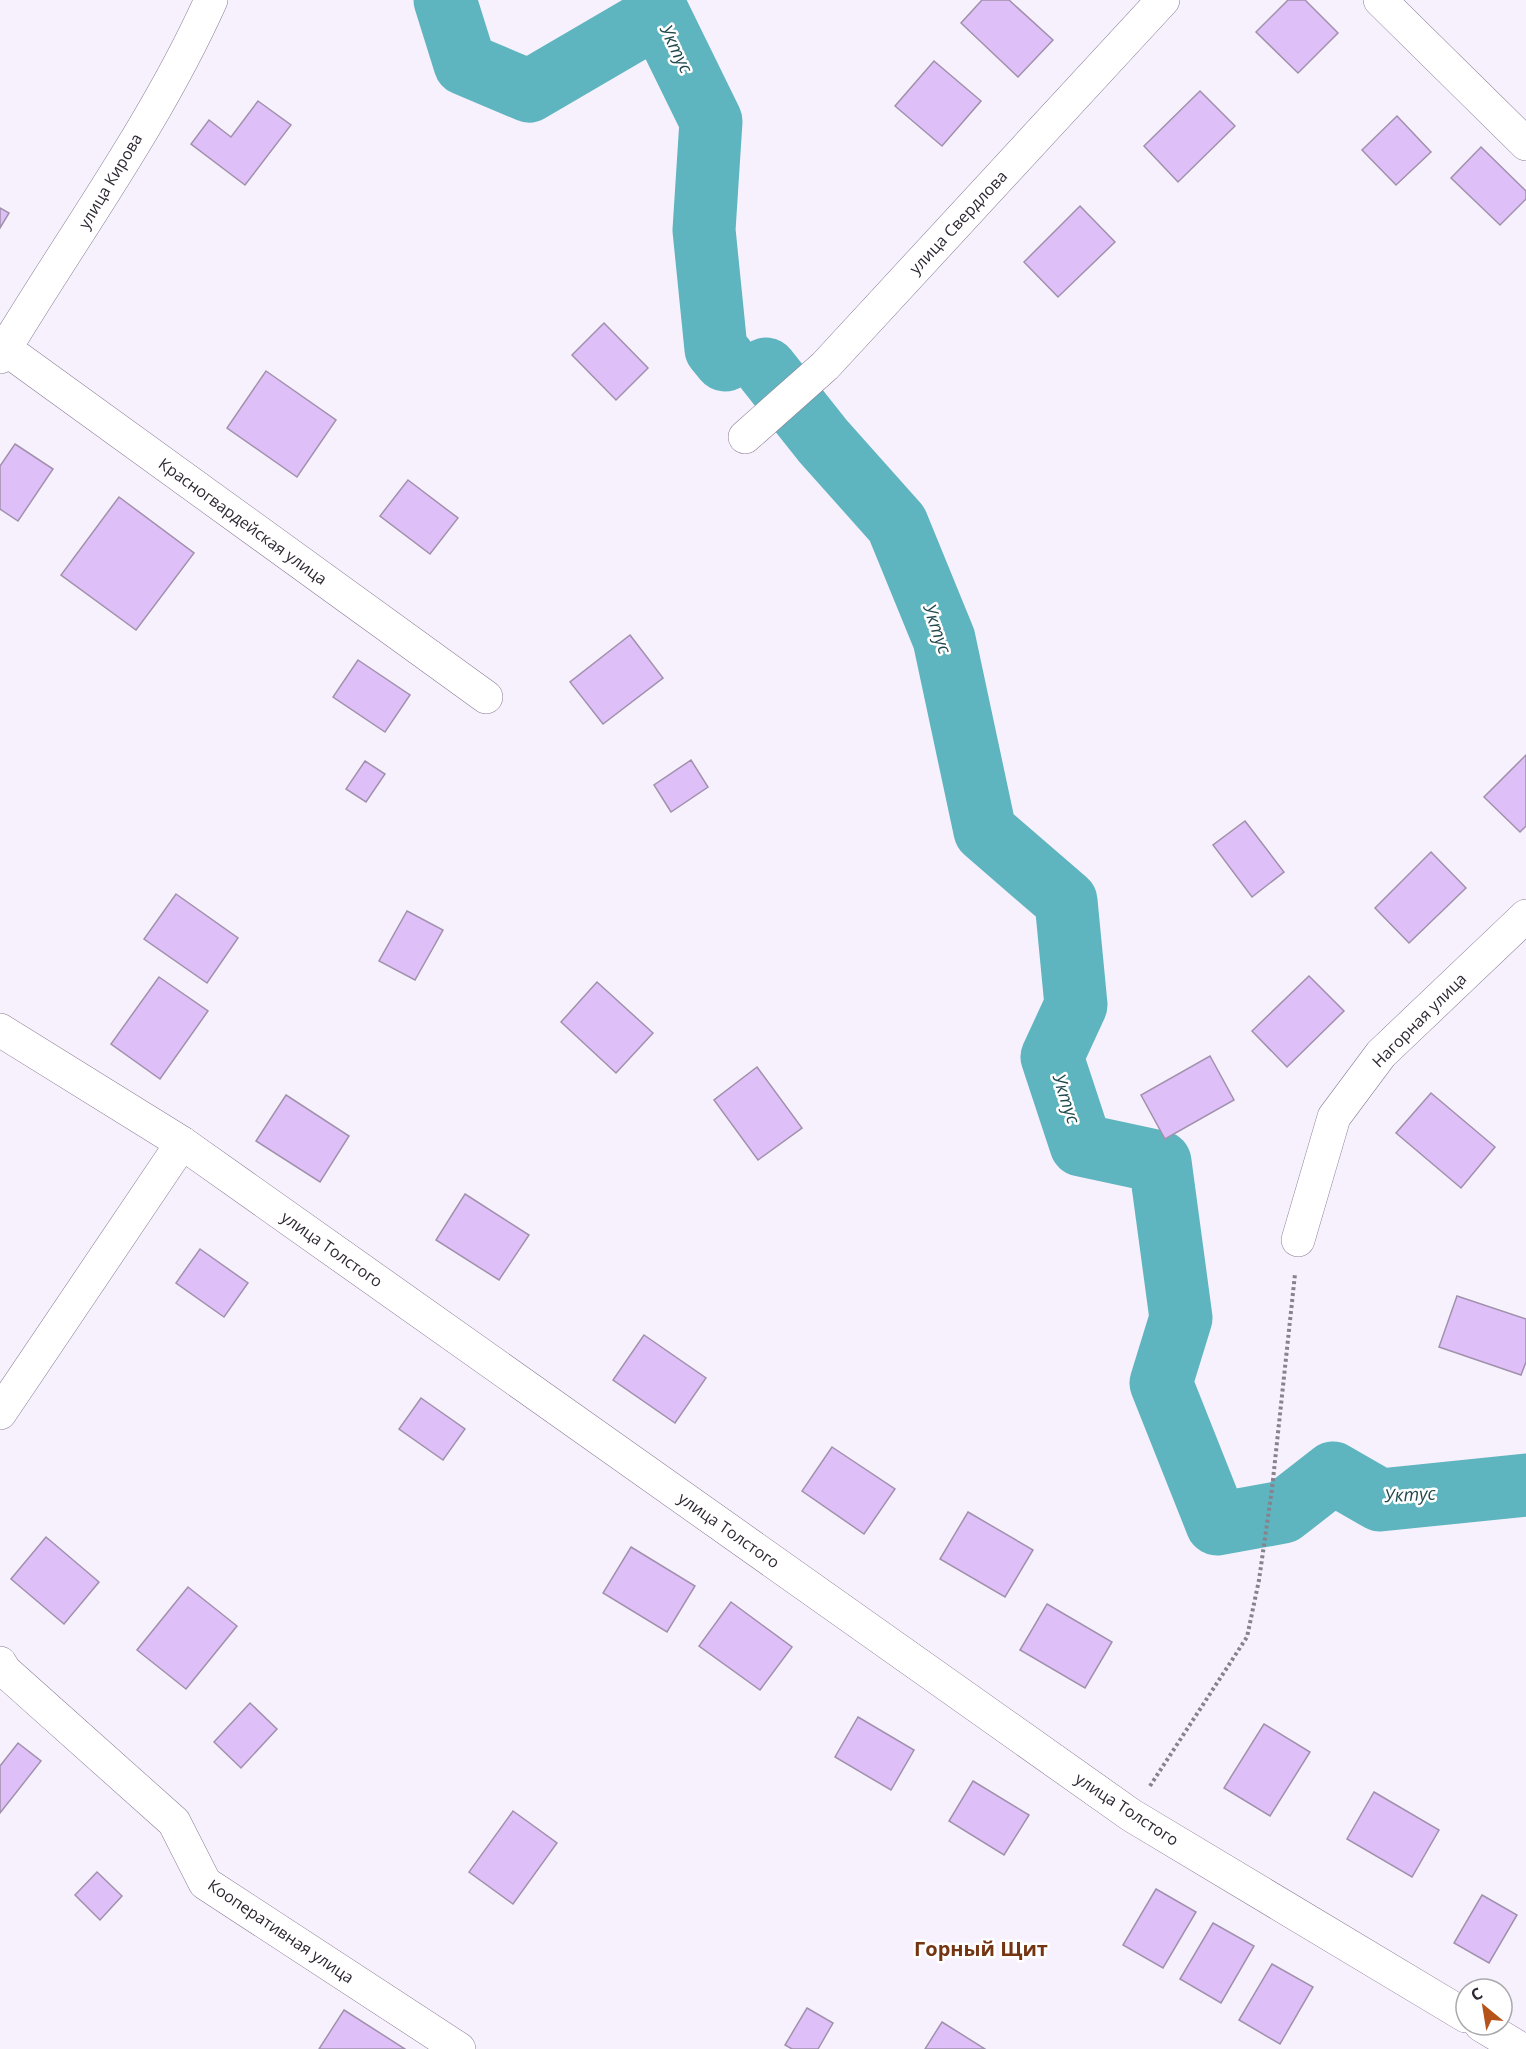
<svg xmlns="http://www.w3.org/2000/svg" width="1526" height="2049" font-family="'Open Sans',sans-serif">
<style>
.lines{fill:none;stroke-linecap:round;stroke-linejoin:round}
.river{stroke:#5eb5bf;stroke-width:63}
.building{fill:#dfbff8;stroke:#a091ac;stroke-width:1.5}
.minor-casing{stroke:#8a7b96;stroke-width:34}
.path{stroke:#88828d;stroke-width:4;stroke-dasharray:3 3;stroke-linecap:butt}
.minor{stroke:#fff;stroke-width:33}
.labels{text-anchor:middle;stroke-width:5;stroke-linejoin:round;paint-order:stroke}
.street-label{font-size:16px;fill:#2d2732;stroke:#fff}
.water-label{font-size:18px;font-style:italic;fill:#20494d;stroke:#fff}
.quarter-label{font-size:20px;font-weight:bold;fill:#743513;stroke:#fff}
</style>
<rect width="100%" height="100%" fill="#f7f1fd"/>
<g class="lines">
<!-- river -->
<g class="river">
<path d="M445 0 465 64 529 91 659 15 711 121 704 230 716 349 725 360"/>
<path d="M766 369 823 441 897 524 944 639 985 831 1066 901 1076 1005 1052 1057 1081 1145 1160 1162 1181 1318 1161 1383 1217 1524 1283 1512 1333 1473 1380 1500 1526 1485"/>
</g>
</g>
<!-- building -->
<g class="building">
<path d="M982 0H1009L1053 40 1018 77 961 23Z"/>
<path d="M1288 0H1305L1338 33 1298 73 1256 32Z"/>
<path d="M934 61 981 101 942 146 895 106Z"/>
<path d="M1200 91 1235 126 1178 182 1144 146Z"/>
<path d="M258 101 291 125 245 185 191 144 209 120 231 137Z"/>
<path d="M1397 116 1431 152 1396 185 1362 150Z"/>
<path d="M1481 147 1526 191V199L1500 225 1451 178Z"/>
<path d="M1080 206 1115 242 1058 297 1024 262Z"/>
<path d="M0 208 9 213 0 228Z"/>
<path d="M604 323 648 368 616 400 572 355Z"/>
<path d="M266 371 336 420 297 477 227 428Z"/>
<path d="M15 444 53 469 18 521 0 509V466Z"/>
<path d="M408 480 458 518 430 554 380 516Z"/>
<path d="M119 497 194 553 136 630 61 575Z"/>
<path d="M630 635 663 678 603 724 570 682Z"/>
<path d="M358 660 410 695 385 732 333 697Z"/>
<path d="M1526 755V826L1520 832 1484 797Z"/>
<path d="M691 760 708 787 671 812 654 785Z"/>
<path d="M365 761 385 774 366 802 346 789Z"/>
<path d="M1245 821 1284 872 1252 897 1213 845Z"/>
<path d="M1431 852 1466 888 1409 943 1375 908Z"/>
<path d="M176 894 238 938 207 983 144 939Z"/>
<path d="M407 911 443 930 415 980 379 961Z"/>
<path d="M1309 976 1344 1011 1287 1067 1252 1031Z"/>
<path d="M159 977 208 1011 160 1079 111 1044Z"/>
<path d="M597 982 653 1033 616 1073 561 1022Z"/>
<path d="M1210 1056 1234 1100 1165 1139 1141 1095Z"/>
<path d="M757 1067 802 1128 758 1160 714 1100Z"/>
<path d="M1431 1093 1495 1147 1461 1188 1396 1133Z"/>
<path d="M286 1095 349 1136 320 1182 256 1141Z"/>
<path d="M465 1194 529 1235 499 1280 436 1240Z"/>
<path d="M200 1249 248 1283 224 1317 176 1283Z"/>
<path d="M1457 1296 1526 1319V1362L1521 1375 1439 1347Z"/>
<path d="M644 1335 706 1378 675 1423 613 1380Z"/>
<path d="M421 1398 465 1429 443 1460 399 1429Z"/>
<path d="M832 1447 895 1489 864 1534 802 1491Z"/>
<path d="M968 1512 1033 1550 1005 1597 940 1559Z"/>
<path d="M46 1537 99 1582 64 1624 11 1579Z"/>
<path d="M631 1547 695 1586 667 1632 603 1593Z"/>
<path d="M188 1587 237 1626 186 1689 137 1650Z"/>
<path d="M731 1602 792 1647 760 1690 699 1646Z"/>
<path d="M1047 1604 1112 1642 1085 1688 1020 1650Z"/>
<path d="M250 1703 277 1729 241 1768 214 1742Z"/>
<path d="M858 1717 914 1750 891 1790 835 1757Z"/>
<path d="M1264 1724 1310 1752 1270 1816 1224 1788Z"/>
<path d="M18 1743 41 1761 0 1813V1766Z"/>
<path d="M973 1781 1029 1815 1004 1855 949 1821Z"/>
<path d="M1374 1792 1439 1830 1412 1877 1347 1839Z"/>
<path d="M513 1811 557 1843 513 1904 469 1872Z"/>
<path d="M97 1872 122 1896 100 1920 75 1895Z"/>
<path d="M1156 1889 1196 1912 1163 1968 1123 1945Z"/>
<path d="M1482 1895 1517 1915 1489 1963 1454 1943Z"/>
<path d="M1213 1923 1254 1946 1221 2003 1180 1979Z"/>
<path d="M1272 1964 1313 1987 1280 2044 1239 2020Z"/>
<path d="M807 2008 833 2023 818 2049H792L785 2045Z"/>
<path d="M344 2010 405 2049H319Z"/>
<path d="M942 2022 985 2049H925Z"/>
</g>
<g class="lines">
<defs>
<g id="minor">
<path d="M1380 0 1526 144"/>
<path d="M0 345 486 697"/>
<path d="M0 357C70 240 155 125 211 0"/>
<path d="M745 437 825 366 1163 0"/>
<path d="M0 1030 182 1143 1131 1815 1466 2016"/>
<path d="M1298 1240 1334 1117 1381 1054 1526 916"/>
<path d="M0 1413 182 1143"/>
<path d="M0 1663 5 1671 174 1822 205 1883 459 2049"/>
<path d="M1481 2025 1521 2049"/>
</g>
</defs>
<!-- minor casing -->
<use href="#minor" class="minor-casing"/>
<!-- path -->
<path class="path" d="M1150 1786 1247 1637 1259 1580 1272 1489 1295 1274"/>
<!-- minor -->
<use href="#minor" class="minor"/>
</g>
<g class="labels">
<!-- street labels -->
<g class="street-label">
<text transform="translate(110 181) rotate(-59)" y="6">улица Кирова</text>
<text transform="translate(958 222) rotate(-47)" y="6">улица Свердлова</text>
<text transform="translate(243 521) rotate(36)" y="6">Красногвардейская улица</text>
<text transform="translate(1419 1020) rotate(-45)" y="6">Нагорная улица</text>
<text transform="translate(332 1249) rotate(35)" y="6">улица Толстого</text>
<text transform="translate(729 1530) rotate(35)" y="6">улица Толстого</text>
<text transform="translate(1127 1809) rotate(33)" y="6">улица Толстого</text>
<text transform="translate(281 1931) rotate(34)" y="6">Кооперативная улица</text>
</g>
<!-- water labels -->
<g class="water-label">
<text transform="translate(676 49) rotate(64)" y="6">Уктус</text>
<text transform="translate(937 629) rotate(71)" y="6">Уктус</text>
<text transform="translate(1066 1099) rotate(72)" y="6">Уктус</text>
<text transform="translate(1410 1495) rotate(-3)" y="6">Уктус</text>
</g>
<!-- quarter labels -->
<g class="quarter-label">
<text x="981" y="1956">Горный Щит</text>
</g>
</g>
<!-- north arrow -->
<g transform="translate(1484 2007) rotate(330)"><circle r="28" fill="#ffffff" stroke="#aba9ad" stroke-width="1.5"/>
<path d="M0-4.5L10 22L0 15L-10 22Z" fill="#b6531a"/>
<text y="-9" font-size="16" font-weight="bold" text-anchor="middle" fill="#2d2732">С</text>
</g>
</svg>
